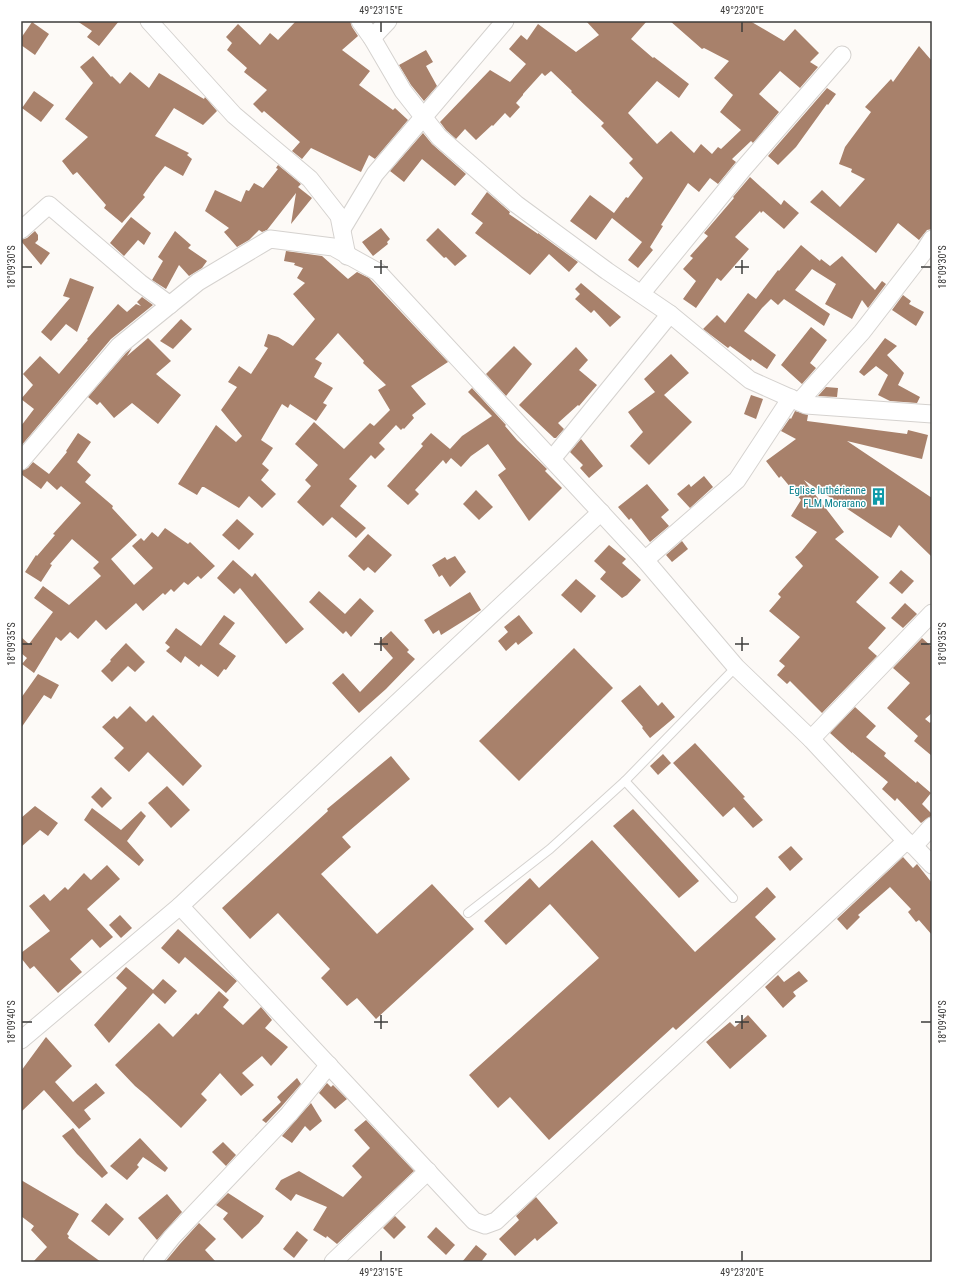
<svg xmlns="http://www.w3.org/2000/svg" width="953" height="1283" font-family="'Roboto Condensed',sans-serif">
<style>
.building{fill:#a8816b}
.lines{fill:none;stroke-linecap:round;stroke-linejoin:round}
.lane-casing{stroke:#d5d2cf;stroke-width:10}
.street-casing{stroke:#d5d2cf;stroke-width:19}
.lane{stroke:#fff;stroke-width:8}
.street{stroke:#fff;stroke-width:17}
.ticks{fill:none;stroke:#3d3c3b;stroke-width:1.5}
.labels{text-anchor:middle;stroke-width:3;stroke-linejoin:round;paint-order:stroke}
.culture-label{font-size:11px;fill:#0d838f;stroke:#fff;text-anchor:end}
.neatline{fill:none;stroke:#3d3c3b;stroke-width:1.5}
.ticks-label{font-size:10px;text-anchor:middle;fill:#3d3c3b}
</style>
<rect width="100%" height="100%" fill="#fdfaf7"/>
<!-- building -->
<g class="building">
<path d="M77 21H119L99 46 87 37 92 31Z"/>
<path d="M296 21H350L352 27 358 36 342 50 370 71 359 85 393 110 395 108 408 120 375 159 369 155 361 172 311 148 302 159 292 151 300 142 264 111 262 113 253 104 267 90 244 72 247 68 227 50 232 43 226 37 238 24 260 45 270 33 278 40Z"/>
<path d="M586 21H647L631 39 653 58 654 57 689 84 679 98 657 81 628 113 657 144 671 131 694 153 701 144 712 154 718 147 721 149 741 130 720 112 733 95 714 78 729 61 704 48 702 49 670 21H750L784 41 795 29 819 53 810 62 818 67 800 88 780 71 759 94 779 112 753 143 751 141 732 159 736 162 718 184 710 178 699 192 688 183 661 225 663 226 650 247 653 250 638 268 628 260 642 242 612 218 596 240 570 221 590 195 614 213 626 197 628 198 643 178 629 163 633 159 601 126 604 123 571 92 572 91 551 71 545 76 542 73 523 94V95L516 103 520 107 510 118 505 113 493 126 492 125 476 140 465 129 456 139 446 130 440 122 490 70 510 82 526 64 509 49 521 35 527 40 538 24 576 52 599 35Z"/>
<path d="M32 22 49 34 35 55 21 45V38Z"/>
<path d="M919 46 932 61V229L927 230 919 240 898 223 876 253 810 202 822 190 840 207 865 179 851 172 852 169 839 164 845 147 871 112 865 107 891 79 893 82Z"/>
<path d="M426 50 433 62 426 66 437 86 424 101 411 85 399 65Z"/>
<path d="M93 56 111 77 112 76 120 84 130 72 149 88 159 73 204 99 205 97 217 111 203 125 174 108 155 136 189 153 187 155 192 159 183 176 165 166 156 177 143 195 145 197 122 223 104 208 106 205 77 172 73 175 62 161 88 137 65 119 93 83 80 67Z"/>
<path d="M827 88 836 94 828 105 827 104 796 147 778 165 768 156Z"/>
<path d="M34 91 54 105 41 122 22 108Z"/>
<path d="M423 133 432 144 466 174 455 186 422 159 404 182 390 171Z"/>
<path d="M278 165 301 184 298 187 312 198 291 224 296 193 267 230 262 232 259 230 249 240 237 247 224 232 229 228 205 211 215 190 241 202 246 190 249 191 254 183 263 188 278 169 276 168Z"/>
<path d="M750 177 781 205 784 200 799 213 784 229 763 211 761 213 760 211 735 237 749 249 721 281 717 278 696 308 683 299 696 281 683 269 693 258 690 256 708 236 704 233 734 198 733 197Z"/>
<path d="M487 192 510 212 509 214 538 234V233L578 262 569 272 549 254 530 275 475 233 483 223 471 214Z"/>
<path d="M131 217 151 233 144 245 138 240 124 256 110 243Z"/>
<path d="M381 228 390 239 387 242 388 244 373 256 362 242Z"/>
<path d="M438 228 467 256 455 266 446 257 444 258 426 240Z"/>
<path d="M35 231 38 235V240L35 243 50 253 41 265 21 241V240L27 238Z"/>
<path d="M175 231 191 245 188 248 207 261 202 268 189 276 179 265 166 289 152 280 163 261 158 257Z"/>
<path d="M801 245 820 261 821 259 830 266 842 256 875 290 882 281 886 284 868 308 862 300 852 319 825 304 836 284 812 269 795 290 830 314 824 326 784 299 778 305 771 299 762 308 744 331 776 355 767 369 752 359 751 361 730 346 728 348 703 329 717 315 725 323 748 293 756 299 778 270 779 271Z"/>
<path d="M286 251 322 256 348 279 357 272 369 278 448 362 411 386 426 404 412 415 414 418 404 429 403 428 401 430 396 425 379 443 385 449 375 459 371 455 349 479 357 486 340 506 366 528 356 538 332 517 323 526 297 502 311 486 305 480 318 465 295 444 314 422 344 449 370 423 374 426 390 410 378 390 386 385 363 363 364 361 338 333 315 359 322 363 314 377 333 388 323 403 327 405 316 421 290 404 288 408 282 404 261 440 273 448 262 464 269 470 261 480 276 494 262 508 249 496 239 508 204 487H202L197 495 178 484 216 425 236 442 242 436 221 410 237 387 228 382 239 366 251 374 268 348 264 346 268 334 278 337 293 346 315 319 293 294 305 283 297 278 303 268 294 265 295 263 284 261Z"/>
<path d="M70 278 94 287 77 332 66 324 51 341 41 332 70 298 63 296Z"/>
<path d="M581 283 621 317 610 327 594 310 591 313 575 299 580 294 575 289Z"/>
<path d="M903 295 911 301 909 304 924 312 916 326 892 310Z"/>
<path d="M142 297 153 305 111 339 21 446V426L34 409 21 399 33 385 23 374 40 356 59 374 88 340 87 339 118 304 127 312 136 304 141 306 137 302Z"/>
<path d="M181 319 192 329 173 349 160 341Z"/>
<path d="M811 327 827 340 810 363 816 368 802 384 781 365Z"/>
<path d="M148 338 171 361 156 374 181 395 158 424 132 403 114 418 100 402 97 405 88 397 126 353 132 348 127 356Z"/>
<path d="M885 338 897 346 887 355 904 373 898 385 920 397 917 403 890 401 878 395 888 375 876 366 864 376 859 372Z"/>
<path d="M514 346 532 364 506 396 486 374Z"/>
<path d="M576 347 588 360 579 370 597 385 579 406 578 405 558 423 564 429 556 438H554L519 405Z"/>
<path d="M671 354 689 373 664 395 692 422 649 465 630 446 643 432 628 412 655 392 644 379Z"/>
<path d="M826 387 838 388 837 397 818 396Z"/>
<path d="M472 388 506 425 505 426 517 440 547 469 545 471 562 488 529 521 498 475 506 469 488 444 471 456 461 467 451 458 446 464 443 460 415 490 419 494 408 505 387 486 423 446 421 444 431 433 450 449 462 436 492 416 468 392Z"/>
<path d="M751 395 763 399 756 419 744 414Z"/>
<path d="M795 411 808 415 807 421 907 434 908 430 928 435 922 459 847 441 932 498V557L899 525 891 538 804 480 844 532 835 539 879 577 856 602 886 628 868 648 877 656 822 713 790 681 787 684 777 675 785 666 779 661 800 637 769 611 781 597 778 594 803 566 795 557 801 552 817 532 791 516 801 500 781 476 779 478 766 461 796 439 781 431 790 418 791 419Z"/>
<path d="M78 433 91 442 77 462 91 475 85 482 113 506 112 508 137 535 111 559 134 585 153 568 132 546 141 538 144 541 152 532 158 537 165 528 188 544 190 542 215 566 201 579 198 576 188 585 184 582 174 592 171 589 165 595 163 593 143 611 136 603 135 604 106 630 96 620 78 639 70 632 61 641 56 637 34 673 22 664 27 658 21 653V637L29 644 53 612 34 598 43 586 69 605 101 576 93 568 99 562 72 539 50 564 52 565 41 582 25 572 36 555 37 556 55 535 53 534 81 503 61 486 57 490 47 481 41 489 21 474V471L28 468 33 462 49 474 67 452 66 451Z"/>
<path d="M581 439 603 466 589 478 580 468 583 465 570 452Z"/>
<path d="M704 476 713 487 690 508 677 494 689 484 691 487Z"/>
<path d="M647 484 669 510 661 517 669 526 650 542 631 518 629 520 618 507Z"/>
<path d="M476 490 493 507 479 520 463 504Z"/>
<path d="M237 519 254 534 239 550 222 535Z"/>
<path d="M368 534 392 555 375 573 368 567 364 571 348 556Z"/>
<path d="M682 541 688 549 672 562 666 555Z"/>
<path d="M609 545 626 559 622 563 641 580 627 595 622 598 600 579 606 572 594 561Z"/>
<path d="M455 556 466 572 450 587 442 575 439 577 432 565 445 557 447 560Z"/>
<path d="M233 560 252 577 255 573 304 629 286 644 240 588 234 594 217 578Z"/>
<path d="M901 570 914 581 902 594 889 583Z"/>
<path d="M576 579 596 596 581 613 561 595Z"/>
<path d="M319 591 345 614 360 598 374 611 351 637 346 631 343 634 309 602Z"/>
<path d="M470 592 481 610 441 635 439 630 433 634 424 620Z"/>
<path d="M905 603 917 614 903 628 891 618Z"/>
<path d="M224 615 235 623 219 644 236 656 226 670 224 669 218 677 201 664 199 667 185 656 181 663 166 651 170 647 165 643 176 628 201 646Z"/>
<path d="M519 615 533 633 518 645 516 642 506 651 498 641 508 632 504 627Z"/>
<path d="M391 631 409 650 407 652 415 659 386 689 359 713 332 683 343 673 360 692 393 658 379 642Z"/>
<path d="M922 638 932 647V713L925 719 930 723 932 720V756L914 741 918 736 887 708 910 683 893 668Z"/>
<path d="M126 643 145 662 135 672 128 666 112 682 101 671 111 661 110 660Z"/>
<path d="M574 648 613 688 519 781 479 741Z"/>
<path d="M38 674 59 685 51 699 44 695 21 728V698Z"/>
<path d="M640 685 658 706 662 702 675 717 650 738 642 728 643 727 621 701Z"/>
<path d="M130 706 146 722 153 715 202 766 183 786 148 752 129 772 114 758 124 748 102 727 114 716 117 719Z"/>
<path d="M855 707 876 726 866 737 886 753 884 756 916 783 917 781 931 793 922 804 932 814V816L929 817 921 823 897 798 895 801 882 789 888 782 852 752V753L830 733Z"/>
<path d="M695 743 745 797 743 798 763 820 753 828 734 807 723 817 673 763Z"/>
<path d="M663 754 671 763 658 775 650 766Z"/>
<path d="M391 756 410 779 342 837 351 847 321 874 377 934 432 884 474 929 376 1019 357 998 347 1006 321 978 330 969 278 913 250 939 222 908 328 811 327 809Z"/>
<path d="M167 786 190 810 171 828 148 803Z"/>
<path d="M101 787 112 798 102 808 91 797Z"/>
<path d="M35 806 58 823 48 836 40 830 21 847V818Z"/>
<path d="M92 808 121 830 141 811 146 816 127 841 144 860 139 866 84 820Z"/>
<path d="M633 809 699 881 679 898 613 826Z"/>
<path d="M592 840 695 952 767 887 776 897 755 917 776 939 676 1030 673 1027 549 1140 510 1097 498 1108 469 1075 599 958 550 904 506 945 484 921 530 878 539 888Z"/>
<path d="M791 846 803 859 790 871 778 857Z"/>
<path d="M903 857 913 868 917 864 932 883V935L919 920 916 922 908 912 911 909 890 887 858 915 860 917 847 930 837 919Z"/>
<path d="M107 865 120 879 87 909 113 937 100 948 92 939 70 959 82 972 58 993 34 966 30 969 21 958V953L50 931 29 906 44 894 50 901 65 887 68 890 84 873 91 880Z"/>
<path d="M120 915 132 928 121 938 109 925Z"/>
<path d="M178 929 237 981 226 993 185 957 179 964 161 948Z"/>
<path d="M126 967 153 990 163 979 177 991 165 1004 153 993 109 1043 94 1025 127 988 116 978Z"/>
<path d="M799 971 808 981 793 992 796 996 783 1008 765 987 778 975 784 982Z"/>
<path d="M219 991 229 1000 223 1007 243 1025 261 1007 272 1020 265 1028 288 1047 271 1066 262 1056 242 1073 254 1085 241 1096 220 1073 201 1094 207 1100 181 1128 147 1096 135 1086 115 1065 159 1023 173 1037 196 1013 198 1015Z"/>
<path d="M748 1015 767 1036 730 1069 706 1042 730 1022 735 1027Z"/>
<path d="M46 1037 72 1066 55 1082 73 1102 96 1083 105 1093 84 1110 91 1119 79 1129 44 1090 21 1112V1071Z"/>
<path d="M297 1078 301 1084 281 1107 266 1123 262 1120 281 1102 277 1097Z"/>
<path d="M327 1083 331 1087 333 1085 347 1099 335 1109 319 1093Z"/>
<path d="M311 1103 322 1121 310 1131 305 1126 292 1143 282 1136Z"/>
<path d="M366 1120 414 1171 337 1244 327 1236 326 1238 313 1230 327 1207 296 1194 291 1201 275 1189 281 1180 299 1171 343 1197 362 1177 352 1166 370 1148 354 1130Z"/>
<path d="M73 1128 108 1173 102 1178 77 1154 62 1136Z"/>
<path d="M140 1138 168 1168 165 1172 143 1157 137 1165 139 1167 127 1180 110 1166Z"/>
<path d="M223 1142 236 1155 226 1166 212 1152Z"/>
<path d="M21 1180 79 1214 67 1234 69 1236 68 1238 101 1262H33L47 1247 31 1230 34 1226 21 1216Z"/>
<path d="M228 1193 264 1216 259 1223 242 1239 223 1219 228 1213 216 1205Z"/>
<path d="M167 1194 182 1212 157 1240 138 1218Z"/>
<path d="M536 1197 558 1223 537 1241 535 1238 515 1256 499 1239 519 1220 516 1216Z"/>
<path d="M106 1203 124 1219 109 1236 91 1221Z"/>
<path d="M395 1216 406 1227 394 1239 383 1228Z"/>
<path d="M199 1223 216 1239 205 1250 216 1262H165L180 1244Z"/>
<path d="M436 1227 455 1245 446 1255 427 1237Z"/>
<path d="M297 1231 308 1240 294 1258 283 1249Z"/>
<path d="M476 1245 487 1254 481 1262H462Z"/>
</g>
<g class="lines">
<defs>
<g id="lane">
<path d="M625 781 733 898"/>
<path d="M468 913 550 849 625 781 736 667"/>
</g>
<g id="street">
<path d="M149 21 234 115 310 179 339 216 347 256"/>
<path d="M360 21 372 38 403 91 439 137 516 204 607 271 670 314 750 380 806 405 932 414"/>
<path d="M372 38 388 21"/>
<path d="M342 229 375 174 505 21"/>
<path d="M21 230 49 205 140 283 170 305"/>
<path d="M641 294 743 169 842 55"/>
<path d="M799 402 862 332 923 253 932 239"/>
<path d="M552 459 670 314"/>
<path d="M21 461 119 346 198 282 270 239 333 247 378 272 645 560 736 667 811 739 906 841 914 846 932 865"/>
<path d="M645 560 737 480 791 398"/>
<path d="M811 739 932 613"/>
<path d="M914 846 932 826"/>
<path d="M180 906 474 1221 485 1225 496 1221 906 841"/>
<path d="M21 1040 180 906 601 512"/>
<path d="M152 1262 172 1237 289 1114 329 1065"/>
<path d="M333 1262 428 1171"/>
</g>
</defs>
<!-- lane casing -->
<use href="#lane" class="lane-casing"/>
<!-- street casing -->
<use href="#street" class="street-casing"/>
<!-- lane -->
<use href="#lane" class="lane"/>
<!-- street -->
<use href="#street" class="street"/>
</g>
<!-- ticks -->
<path class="ticks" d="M381 22V32M742 22V32M381 260V274M742 260V274M22 267H32M374 267H388M735 267H749M921 267H931M381 637V651M742 637V651M22 644H32M374 644H388M735 644H749M921 644H931M381 1015V1029M742 1015V1029M22 1022H32M374 1022H388M735 1022H749M921 1022H931M381 1251V1261M742 1251V1261"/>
<!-- icons -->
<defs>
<symbol id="building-bare" viewBox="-9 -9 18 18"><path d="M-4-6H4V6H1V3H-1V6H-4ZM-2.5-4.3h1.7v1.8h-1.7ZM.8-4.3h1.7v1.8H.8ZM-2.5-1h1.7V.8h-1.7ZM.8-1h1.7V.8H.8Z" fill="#0f9aa8" stroke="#fff" stroke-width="2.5" paint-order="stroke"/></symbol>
</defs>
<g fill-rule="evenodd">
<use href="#building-bare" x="866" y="484" width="25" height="25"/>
</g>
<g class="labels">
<!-- culture labels -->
<g class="culture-label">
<text x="866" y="494">Eglise luthérienne<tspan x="866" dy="13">FLM Morarano</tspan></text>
</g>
</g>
<!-- border -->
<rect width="953" height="1283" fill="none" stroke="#ffffff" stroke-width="44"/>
<rect x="22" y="22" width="909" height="1239" class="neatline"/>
<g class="ticks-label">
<text x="381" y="14">49°23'15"E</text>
<text x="742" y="14">49°23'20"E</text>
<text transform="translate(11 267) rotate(-90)" y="4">18°09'30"S</text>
<text transform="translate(942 267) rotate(-90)" y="4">18°09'30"S</text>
<text transform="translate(11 644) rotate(-90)" y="4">18°09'35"S</text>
<text transform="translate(942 644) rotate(-90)" y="4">18°09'35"S</text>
<text transform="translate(11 1022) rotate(-90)" y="4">18°09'40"S</text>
<text transform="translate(942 1022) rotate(-90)" y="4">18°09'40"S</text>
<text x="381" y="1276">49°23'15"E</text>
<text x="742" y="1276">49°23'20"E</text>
</g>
</svg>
